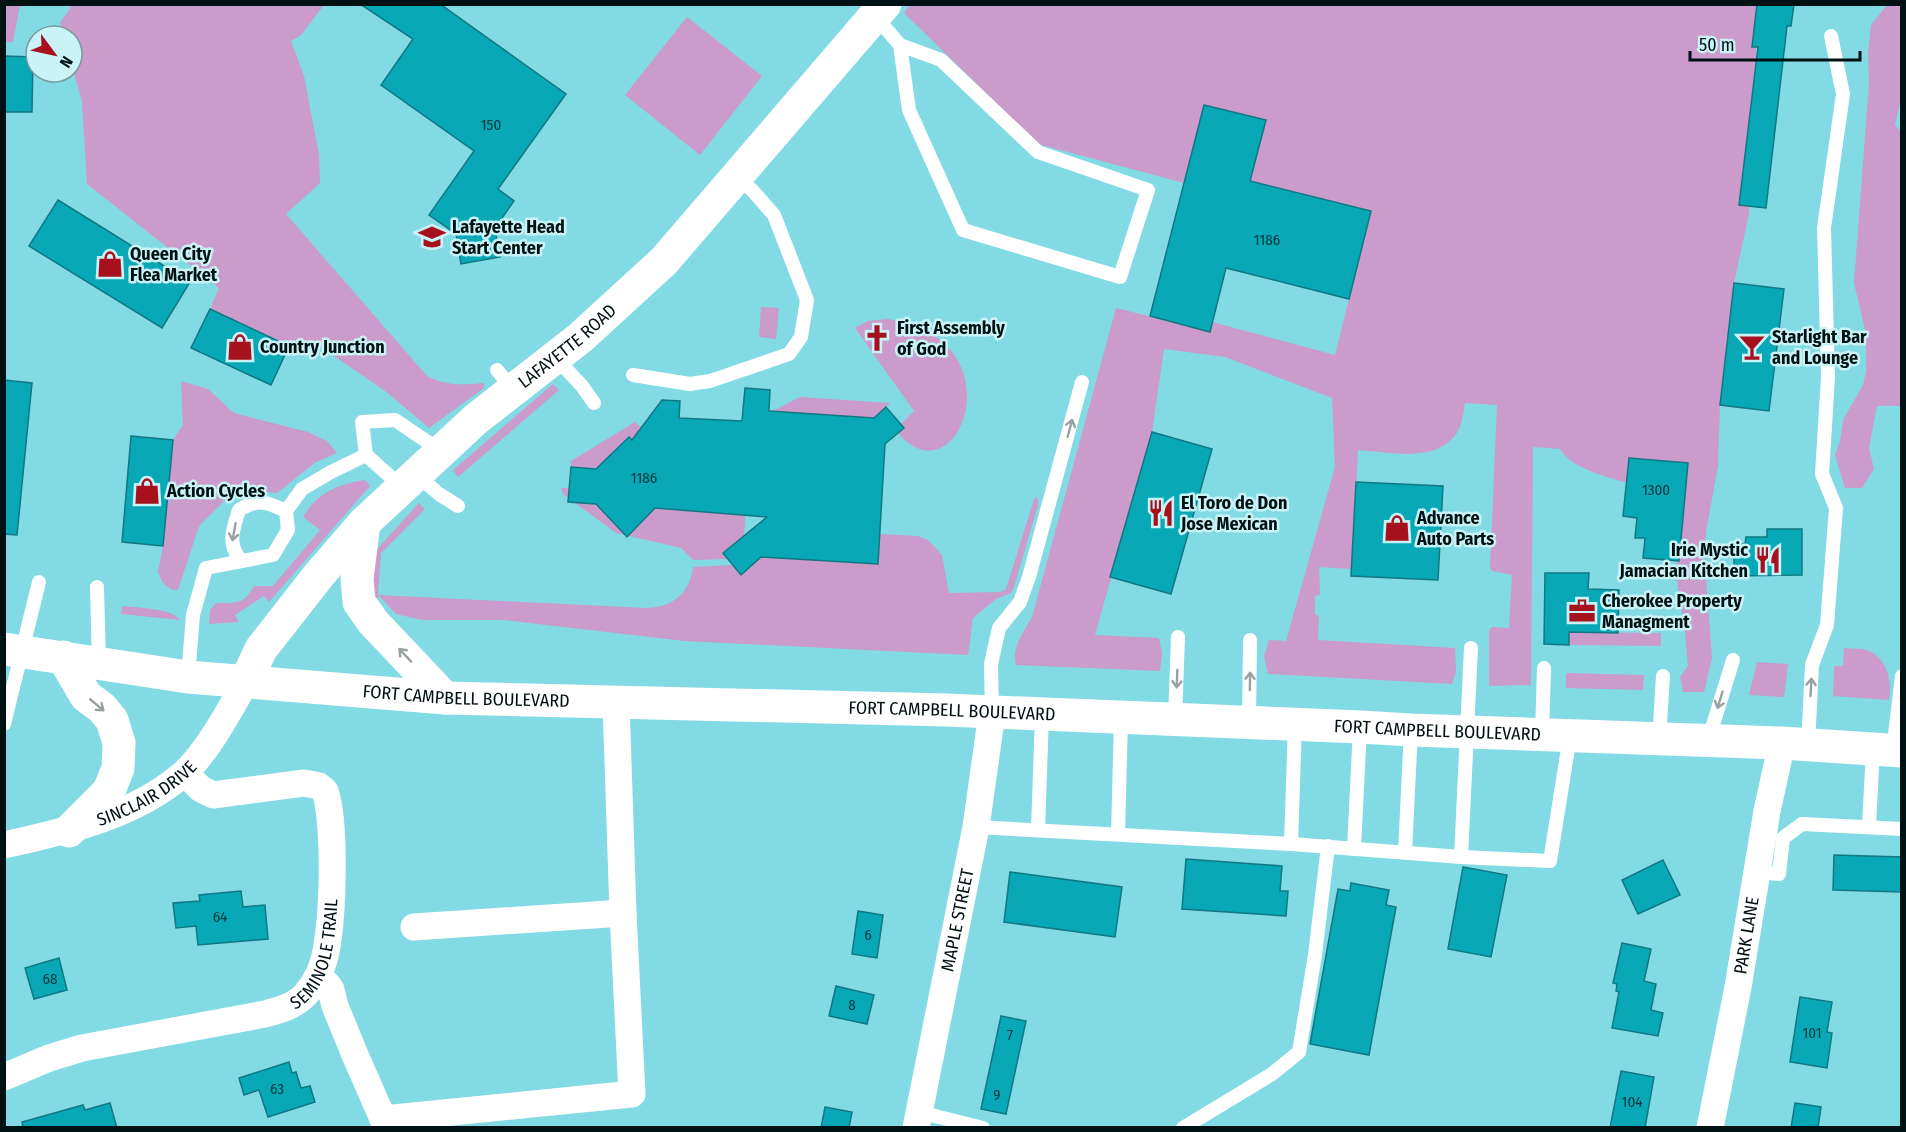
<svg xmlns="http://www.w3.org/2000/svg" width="1906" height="1132" font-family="'Fira Sans Condensed',sans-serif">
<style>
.green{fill:#ca9bcb}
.building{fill:#09a8b6;stroke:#107882;stroke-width:1.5}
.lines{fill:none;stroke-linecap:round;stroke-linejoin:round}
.service{stroke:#fff;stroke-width:14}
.minor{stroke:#fff;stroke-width:27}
.secondary{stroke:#fff;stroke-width:33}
.trunk{stroke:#fff;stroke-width:33}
.oneway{stroke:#99a0a1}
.labels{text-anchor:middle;stroke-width:5;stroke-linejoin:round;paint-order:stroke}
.number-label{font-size:15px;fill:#02373c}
.poi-label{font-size:18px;font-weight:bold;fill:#001114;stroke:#caf3f8;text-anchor:start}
.street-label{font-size:18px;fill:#001114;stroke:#caf3f8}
</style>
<rect width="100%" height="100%" fill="#82dae5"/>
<!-- green -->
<g class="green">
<path d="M5 4 20 5 13 42H5Z"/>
<path d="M73 4 324 5 301 35 291 41 304 76 319 155 320 183 286 214 427 376C446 386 462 385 484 383V388L429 428 385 391 318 345 289 346 210 309 219 288 87 184 82 102 72 66V36H64L60 23Z"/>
<path d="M911 4 1762 5 1756 47 1755 127 1749 183V214L1734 283 1720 405 1718 466 1706 532 1705 563 1712 658 1704 692H1683L1680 677 1688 666 1685 631 1677 581V560L1645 487C1621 481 1572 471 1560 449L1533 447 1531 685 1489 686V631L1492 627 1509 628 1512 575 1493 571 1490 568 1497 405 1465 403C1463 413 1463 422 1458 431 1439 464 1389 452 1358 450L1352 569 1319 567 1320 595 1315 596V614L1319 616 1318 640 1455 648 1456 672 1452 684 1268 674 1264 656 1269 640 1286 641 1335 467 1332 398 1225 357 1164 349 1152 432 1095 635 1159 638 1162 653 1160 671 1016 665C1011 647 1024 632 1032 617L1116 308 1209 331 1212 322 1335 355 1371 211 1250 181 1266 120 1204 105 1184 183 1038 144 904 13Z"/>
<path d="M1887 5H1902L1901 98 1895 125 1902 133 1901 406H1877L1869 448 1874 469 1862 488H1845L1835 455 1840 441 1843 420 1863 385 1866 372V334L1854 283 1869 83 1868 53 1871 25Z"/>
<path d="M687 17 762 76 700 155 625 95Z"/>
<path d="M761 307 779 308 776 339 759 337Z"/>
<path d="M888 319C1022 339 958 504 898 433L904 428 901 424 914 411 855 328 868 321Z"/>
<path d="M181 381 208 389 234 413 308 432 327 441 337 453 316 462 277 493 253 491 224 501 199 526 178 590H172L163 583 158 572 163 546 173 440 183 425Z"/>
<path d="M553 384 559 390 458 477 453 470Z"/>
<path d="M800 397 890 403 874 418 771 412Z"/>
<path d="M635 422 642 428 632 440 628 437 596 469 571 467V461Z"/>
<path d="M750 454 744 536 723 553 728 559 693 560 681 548 616 533 563 494 561 488H569L572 497 596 504 627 534 655 508 716 513Z"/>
<path d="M365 480 370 486 269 602 264 596 235 615 239 622 209 624 210 610 216 603C235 603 244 605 254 586H273L320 530 303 517C317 493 338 484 365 480Z"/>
<path d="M1037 496 1038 505 1014 587 1011 593 996 599 973 618 968 655 684 641 503 620H422L396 614 379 596 372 602 370 561 379 547 419 503 425 509 381 553 378 595 646 608C672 608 690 593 693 567L732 565 741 575 761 557 879 534 918 536 928 540 942 555 949 593 1000 592 1006 589 1034 499Z"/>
<path d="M122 606C138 608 172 608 180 620L121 614Z"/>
<path d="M1569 632 1661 633V646L1569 645Z"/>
<path d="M1844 648C1850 649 1857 648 1863 649 1886 654 1893 680 1889 700L1833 696 1834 666H1843Z"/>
<path d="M1757 662 1788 664 1784 697 1749 695Z"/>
<path d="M1566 673 1644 675 1643 690 1566 688Z"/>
</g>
<!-- building -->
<g class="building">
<path d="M360 4H440L566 94 498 189 514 201 495 228 500 257 461 264 456 234 429 215 474 151 381 85 413 39Z"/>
<path d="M1757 4H1794L1791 26H1787L1766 208 1739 205 1758 47H1752Z"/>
<path d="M4 56 33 57 32 112H4Z"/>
<path d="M1204 105 1266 120 1250 181 1371 211 1349 299 1226 268 1210 332 1150 316Z"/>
<path d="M58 200 190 282 162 328 29 246Z"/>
<path d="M1734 283 1784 289 1769 411 1720 405Z"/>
<path d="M210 309 289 346 271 385 191 348Z"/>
<path d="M4 380 32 383 17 535 4 534Z"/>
<path d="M745 388 770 390 769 411 874 418 886 407 904 428 885 444 878 564 761 557 741 575 723 553 767 517 655 508 627 537 596 504 568 502 571 467 596 469 629 437 632 440 662 400 680 401 679 418 742 421Z"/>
<path d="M1152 432 1212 449 1171 594 1110 577Z"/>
<path d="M131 436 173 440 163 546 122 542Z"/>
<path d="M1629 458 1688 463 1679 561 1643 558 1645 538H1635L1637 518 1623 516Z"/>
<path d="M1356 482 1443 486 1438 580 1351 576Z"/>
<path d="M1767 529H1802V575L1734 576V544H1745L1746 537H1767Z"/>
<path d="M1545 573H1589L1588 589 1619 590 1618 633 1569 632V645L1544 644Z"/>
<path d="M1834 855 1902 857V892L1833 890Z"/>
<path d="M1186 859 1282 866 1280 891H1288L1286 916 1182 909Z"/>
<path d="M1663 860 1680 895 1638 914 1622 880Z"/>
<path d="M1463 867 1507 875 1491 957 1448 949Z"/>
<path d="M1010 872 1122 887 1115 937 1004 922Z"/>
<path d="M1351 883 1389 890 1386 905 1396 907 1369 1055 1310 1044 1338 889 1350 891Z"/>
<path d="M241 891 243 907 265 905 268 939 198 945 196 926 176 928 173 903 200 901 199 895Z"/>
<path d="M858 911 883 915 877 958 852 954Z"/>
<path d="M1622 943 1651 949 1644 981 1656 984 1651 1010 1663 1013 1658 1036 1612 1028 1619 992 1616 991 1617 984 1613 983Z"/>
<path d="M59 958 67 990 34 999 25 968Z"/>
<path d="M836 986 874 995 867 1024 829 1016Z"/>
<path d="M1800 997 1832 1002 1827 1032 1832 1033 1827 1068 1790 1062Z"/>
<path d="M1001 1016 1026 1021 1006 1114 981 1109Z"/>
<path d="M289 1062 292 1073 296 1072 301 1088 310 1086 315 1102 268 1117 259 1090 244 1095 239 1078Z"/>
<path d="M1621 1071 1654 1077 1645 1128H1610Z"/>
<path d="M110 1103 117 1128H23L22 1122 83 1105 85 1110Z"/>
<path d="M1795 1103 1821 1107 1818 1128H1791Z"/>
<path d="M825 1107 852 1112 849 1128H821Z"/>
</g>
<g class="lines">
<!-- service -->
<g class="service">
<path d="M875 16 900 45 909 110 963 230 1120 277 1148 190 1038 152 941 60 900 45"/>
<path d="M555 357 582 386 594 403"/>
<path d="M497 370 513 390"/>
<path d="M633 375 690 384 710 381 789 354 801 337 807 300 774 215 752 190 736 178"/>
<path d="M416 474 439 494 458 506"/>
<path d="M402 487 366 455 362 422 395 420 441 451"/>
<path d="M240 560C227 542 233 530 239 510 259 498 266 502 286 511"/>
<path d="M97 587 99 664"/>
<path d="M188 677 193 615 206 568 273 555 288 530 286 511 302 489 331 472 366 455"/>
<path d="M992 713 991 664 999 628 1020 602 1029 577 1082 382"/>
<path d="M1175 719 1178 637"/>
<path d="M1249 722 1250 640"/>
<path d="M4 724 39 582"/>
<path d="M1542 734 1544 668"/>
<path d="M1659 739 1663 676"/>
<path d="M1708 741 1733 660"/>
<path d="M1808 745 1812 665 1827 625 1836 508 1822 474 1828 377 1824 228 1843 94 1831 36"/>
<path d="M1893 751 1902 676"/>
<path d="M1869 826 1873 749"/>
<path d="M976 827 1291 844 1295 724"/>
<path d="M1038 830 1042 715"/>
<path d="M1118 834 1121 718"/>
<path d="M1291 844 1461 857 1550 861 1570 736"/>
<path d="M1354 849 1360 727"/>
<path d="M1405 852 1411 730"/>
<path d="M1461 857 1471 648"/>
<path d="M1758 872 1779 874 1783 838 1802 824 1902 829"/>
<path d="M919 1112 983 1128"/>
<path d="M1183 1128 1272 1074 1299 1052 1315 955 1328 846"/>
</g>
<!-- minor -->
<g class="minor">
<path id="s1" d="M4 845C67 831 133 817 183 774 206 754 230 710 245 683"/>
<path d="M414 927 623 913"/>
<path d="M316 979 327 984 331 990 335 1006 355 1055 387 1128"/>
<path id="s2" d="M4 1077 49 1058 82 1048 265 1014C280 1010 295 1006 306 994 313 986 319 976 322 966 334 935 336 823 325 791L319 786 304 783 213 795 201 789 185 773"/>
<path d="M383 1119 632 1094 623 913 616 702"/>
<path id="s3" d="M916 1128 976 827 992 713"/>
<path id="s4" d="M1710 1128 1738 987 1767 811 1782 743"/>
</g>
<!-- secondary -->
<path class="secondary" id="s5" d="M245 683 261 649 319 575 364 523 476 419 580 338 664 261 885 4"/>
<!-- trunk -->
<g class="trunk">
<path d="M364 523 357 579 359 602 373 622 445 698"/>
<path id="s6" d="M4 649 188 677 445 698 946 710 1360 727 1411 730 1782 743 1902 751"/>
<path d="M63 657 86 696 102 708 112 720 119 743 118 768 109 791 69 831"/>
</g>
</g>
<!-- one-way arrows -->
<defs><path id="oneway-shaft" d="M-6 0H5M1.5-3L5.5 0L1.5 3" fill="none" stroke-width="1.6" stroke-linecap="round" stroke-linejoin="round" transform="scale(1.5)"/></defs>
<g class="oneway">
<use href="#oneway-shaft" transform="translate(1070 428) rotate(-75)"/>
<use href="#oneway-shaft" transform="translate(234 532) rotate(100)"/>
<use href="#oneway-shaft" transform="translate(405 655) rotate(-133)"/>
<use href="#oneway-shaft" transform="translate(1177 679) rotate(92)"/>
<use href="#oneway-shaft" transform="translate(1250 681) rotate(-89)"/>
<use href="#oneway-shaft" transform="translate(1811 687) rotate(-87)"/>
<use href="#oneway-shaft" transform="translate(1720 700) rotate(107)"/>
<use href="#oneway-shaft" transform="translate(97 705) rotate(40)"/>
</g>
<!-- icons -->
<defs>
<symbol id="school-bare" viewBox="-9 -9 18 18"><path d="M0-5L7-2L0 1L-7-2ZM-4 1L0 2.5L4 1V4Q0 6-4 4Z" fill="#a7101d" stroke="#caf3f8" stroke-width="2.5" paint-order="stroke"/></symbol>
<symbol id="shop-bare" viewBox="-9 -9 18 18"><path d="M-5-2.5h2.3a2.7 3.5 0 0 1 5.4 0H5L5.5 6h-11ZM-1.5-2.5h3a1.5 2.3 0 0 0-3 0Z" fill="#a7101d" stroke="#caf3f8" stroke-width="2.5" paint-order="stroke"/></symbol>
<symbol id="church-bare" viewBox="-9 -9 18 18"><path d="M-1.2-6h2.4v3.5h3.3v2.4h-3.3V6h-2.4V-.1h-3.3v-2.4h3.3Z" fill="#a7101d" stroke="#caf3f8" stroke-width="2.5" paint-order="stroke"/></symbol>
<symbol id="bar-bare" viewBox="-9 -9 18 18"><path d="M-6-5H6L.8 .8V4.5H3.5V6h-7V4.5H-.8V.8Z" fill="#a7101d" stroke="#caf3f8" stroke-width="2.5" paint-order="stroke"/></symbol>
<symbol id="restaurant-bare" viewBox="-9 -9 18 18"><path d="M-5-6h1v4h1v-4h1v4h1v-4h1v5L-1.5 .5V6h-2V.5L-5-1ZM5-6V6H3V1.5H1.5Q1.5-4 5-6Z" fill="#a7101d" stroke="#caf3f8" stroke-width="2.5" paint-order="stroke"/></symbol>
<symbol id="office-bare" viewBox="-9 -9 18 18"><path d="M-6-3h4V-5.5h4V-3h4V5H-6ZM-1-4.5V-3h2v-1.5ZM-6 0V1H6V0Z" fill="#a7101d" stroke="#caf3f8" stroke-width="2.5" paint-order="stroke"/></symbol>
</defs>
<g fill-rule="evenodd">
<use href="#school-bare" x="413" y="218" width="38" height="38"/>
<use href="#shop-bare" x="91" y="245" width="38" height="38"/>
<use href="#church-bare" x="858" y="319" width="38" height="38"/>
<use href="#shop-bare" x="221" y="328" width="38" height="38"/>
<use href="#bar-bare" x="1733" y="328" width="38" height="38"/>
<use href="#shop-bare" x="128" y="472" width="38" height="38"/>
<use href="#restaurant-bare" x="1142" y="494" width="38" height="38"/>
<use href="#shop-bare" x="1378" y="509" width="38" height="38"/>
<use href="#restaurant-bare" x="1749" y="541" width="38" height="38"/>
<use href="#office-bare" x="1563" y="592" width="38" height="38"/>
</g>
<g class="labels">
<!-- number labels -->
<g class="number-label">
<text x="491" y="130">150</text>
<text x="1267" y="245">1186</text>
<text x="644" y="483">1186</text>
<text x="1656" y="495">1300</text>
<text x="220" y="922">64</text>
<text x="868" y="940">6</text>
<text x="50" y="984">68</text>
<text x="852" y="1010">8</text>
<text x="1812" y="1038">101</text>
<text x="1010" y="1040">7</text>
<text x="277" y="1094">63</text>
<text x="997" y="1100">9</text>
<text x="1632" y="1107">104</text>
</g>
<!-- poi labels -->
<g class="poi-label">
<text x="452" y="233">Lafayette Head<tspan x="452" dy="21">Start Center</tspan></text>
<text x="130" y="260">Queen City<tspan x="130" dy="21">Flea Market</tspan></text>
<text x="897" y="334">First Assembly<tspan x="897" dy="21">of God</tspan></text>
<text x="1772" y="343">Starlight Bar<tspan x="1772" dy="21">and Lounge</tspan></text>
<text x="260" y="353">Country Junction</text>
<text x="167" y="497">Action Cycles</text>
<text x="1181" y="509">El Toro de Don<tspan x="1181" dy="21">Jose Mexican</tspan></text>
<text x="1417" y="524">Advance<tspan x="1417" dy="21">Auto Parts</tspan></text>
<text x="1748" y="556" text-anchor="end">Irie Mystic<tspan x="1748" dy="21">Jamacian Kitchen</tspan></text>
<text x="1602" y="607">Cherokee Property<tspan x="1602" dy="21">Managment</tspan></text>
</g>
<!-- street labels -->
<g class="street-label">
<text dy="6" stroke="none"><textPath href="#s5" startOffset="470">LAFAYETTE ROAD</textPath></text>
<text dy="6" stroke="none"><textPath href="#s6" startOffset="465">FORT CAMPBELL BOULEVARD</textPath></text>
<text dy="6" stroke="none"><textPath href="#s6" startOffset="951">FORT CAMPBELL BOULEVARD</textPath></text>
<text dy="6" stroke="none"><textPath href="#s6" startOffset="1437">FORT CAMPBELL BOULEVARD</textPath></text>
<text dy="6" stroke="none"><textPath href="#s1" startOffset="153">SINCLAIR DRIVE</textPath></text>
<text dy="6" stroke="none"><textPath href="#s3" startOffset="212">MAPLE STREET</textPath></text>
<text dy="6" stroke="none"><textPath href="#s4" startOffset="196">PARK LANE</textPath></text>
<text dy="6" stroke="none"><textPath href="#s2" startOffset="357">SEMINOLE TRAIL</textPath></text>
</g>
</g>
<!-- border -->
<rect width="1906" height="1132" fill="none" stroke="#001114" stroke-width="12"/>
<!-- north arrow -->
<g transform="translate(54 54) rotate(123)"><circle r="28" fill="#caf3f8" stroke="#79999d" stroke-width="1.5"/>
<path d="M0-4.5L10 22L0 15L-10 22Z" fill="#a7101d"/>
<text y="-9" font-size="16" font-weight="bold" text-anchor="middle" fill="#001114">N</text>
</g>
<!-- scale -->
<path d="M1690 51v9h170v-9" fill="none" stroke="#001114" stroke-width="3"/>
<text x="1699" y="51" font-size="18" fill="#001114" stroke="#caf3f8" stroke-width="4.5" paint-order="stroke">50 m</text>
</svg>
